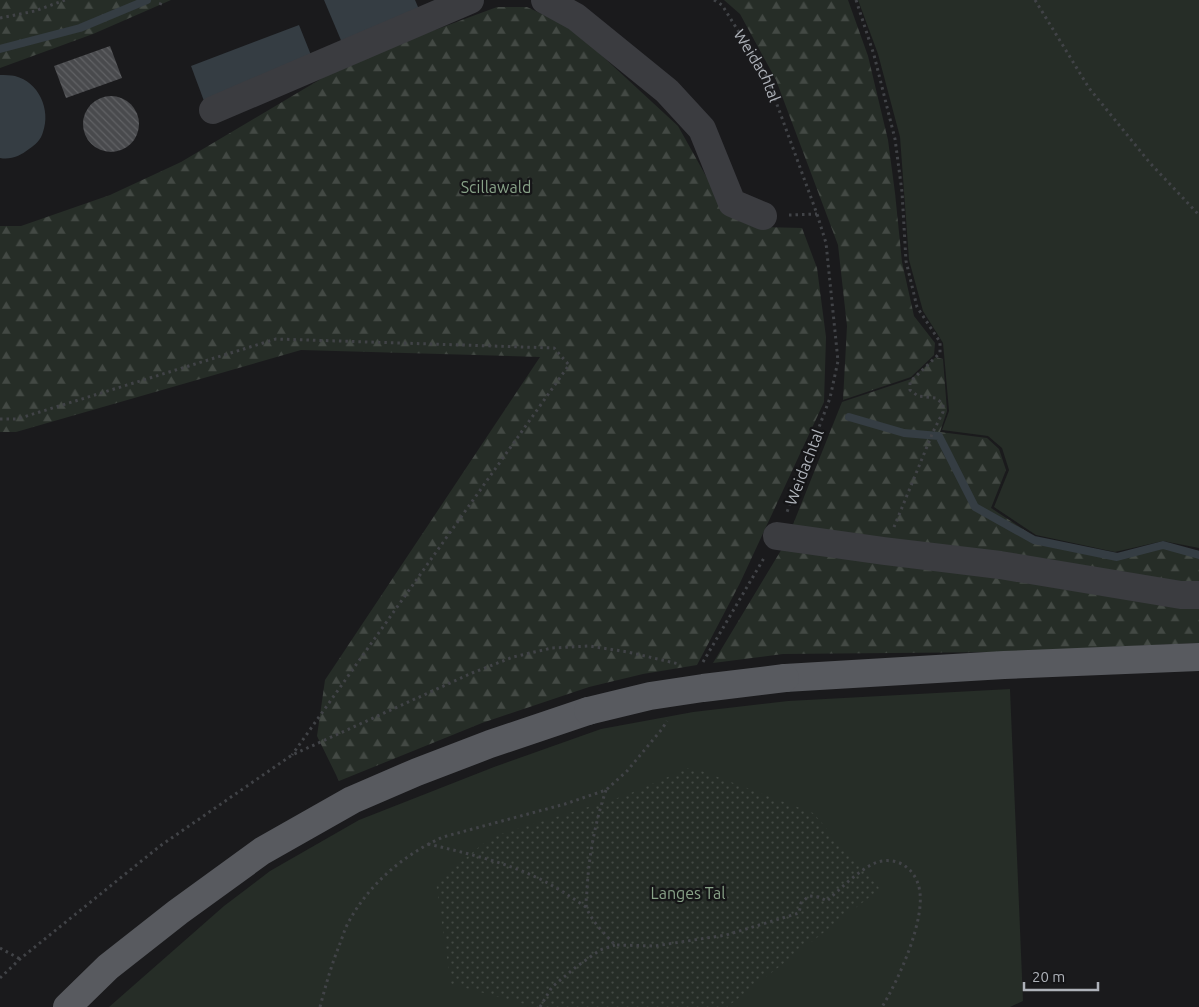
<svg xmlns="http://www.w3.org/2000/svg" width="1199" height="1007" font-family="Ubuntu,sans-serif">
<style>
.green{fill:#262d27}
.forest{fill:url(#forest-firs)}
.park{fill:url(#park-dots)}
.water{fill:#353d43}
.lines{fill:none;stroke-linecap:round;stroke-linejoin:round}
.stream{stroke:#353d43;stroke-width:8}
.building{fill:url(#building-back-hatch)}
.path{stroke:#414347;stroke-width:3;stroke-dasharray:2.5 4;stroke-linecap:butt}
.minor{stroke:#3b3c40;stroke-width:28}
.major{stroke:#585a5f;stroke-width:28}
.major-bridge{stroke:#585a5f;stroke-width:28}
.labels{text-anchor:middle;stroke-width:4.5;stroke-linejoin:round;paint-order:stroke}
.street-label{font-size:16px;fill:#aeb2b9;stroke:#151517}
.park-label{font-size:16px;fill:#88a288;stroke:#151517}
</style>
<defs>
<pattern id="forest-firs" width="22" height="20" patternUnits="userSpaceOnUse" patternTransform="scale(1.25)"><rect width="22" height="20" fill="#262d27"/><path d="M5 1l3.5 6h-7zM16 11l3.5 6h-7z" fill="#434944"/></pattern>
<pattern id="park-dots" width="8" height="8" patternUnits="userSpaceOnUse" patternTransform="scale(1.25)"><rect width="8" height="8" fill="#262d27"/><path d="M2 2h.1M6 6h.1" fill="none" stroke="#434944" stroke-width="1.8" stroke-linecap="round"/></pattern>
<pattern id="building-back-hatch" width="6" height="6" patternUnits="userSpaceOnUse" patternTransform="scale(1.25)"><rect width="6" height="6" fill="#494a4d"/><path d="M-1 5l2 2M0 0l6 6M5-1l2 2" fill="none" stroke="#616265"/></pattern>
</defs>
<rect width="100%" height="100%" fill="#1a1a1c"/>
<!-- green -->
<g class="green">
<path d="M858 0H1199V548L1163 541 1115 552 1036 535 994 507 1009 470 1002 448 988 436 942 430 949 411 943 343 923 311 909 260 900 137 878 54Z"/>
<path d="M1010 689 1023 1001 1010 1007H109L224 906 270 871 359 820 494 767 601 729 693 712 788 701Z"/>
</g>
<!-- forest -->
<g class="forest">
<path d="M0 0H171L93 34 0 68Z"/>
<path d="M724 0H848L868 56 888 140 895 193 902 262 914 316 935 343 934 355 911 377 843 400 847 326 838 245 776 80 740 14Z"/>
<path d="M497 7H527L572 28 678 126 725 210 763 227 802 228 817 268 826 337 824 402 740 583 697 665 643 674 589 687 482 723 339 781 317 736 325 680 540 357 301 350 16 432H0V226H21L110 195 181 162 351 61Z"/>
<path d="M936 357 943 359 947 411 940 432 987 438 999 449 1006 470 991 508 1035 537 1116 554 1163 543 1199 551V643L1003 652 783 654 713 663 786 542 842 402 911 379Z"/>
</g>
<!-- park -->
<path class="park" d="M691 767 813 813 880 889 727 1007H535L451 984 436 883 491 837 624 796Z"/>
<!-- water -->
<g class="water">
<path d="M324 0H415L421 14 343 45Z"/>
<path d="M299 25 313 60 204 101 191 66Z"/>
<path d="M0 75C5 75 11 75 15 76 39 82 51 110 43 132 41 140 35 145 29 149 20 156 11 160 0 158Z"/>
</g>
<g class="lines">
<!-- stream -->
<g class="stream">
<path d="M0 49 80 28 147 0"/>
<path d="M849 417 904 433 939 436 975 507 1034 540 1117 557 1163 545 1199 555"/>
</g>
</g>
<!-- building -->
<g class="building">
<path d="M110 46 122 78 66 98 54 66Z"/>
<circle cx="111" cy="124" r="28"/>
</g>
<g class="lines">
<!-- path -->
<g class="path">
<path id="s1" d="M714 0 722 5 767 77 817 214 826 243 838 361 830 398 787 512"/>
<path d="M856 0 874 55 895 139 902 192 906 261 917 307 940 342V353L910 382V390L918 396 936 398 943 404V412L933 432 894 527"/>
<path d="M1035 0 1089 88 1150 163 1199 215"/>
<path d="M160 5 162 0"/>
<path d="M0 18 35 11 65 0"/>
<path d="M789 215 817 214"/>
<path d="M0 419H17L276 339 554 348 569 365 292 755"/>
<path d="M703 662 764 558"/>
<path d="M606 790C595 823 589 855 587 889 587 895 585 903 587 909 593 923 605 934 615 945L655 946 726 935 799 913 801 903 809 896 819 897 827 901C840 889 859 870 875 863 884 859 897 860 905 866 911 870 916 877 918 884 929 914 898 981 882 1007"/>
<path d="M428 844C466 853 505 862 540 879 556 887 571 897 586 907"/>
<path d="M0 948 20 959"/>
<path d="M0 978 20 959 160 846 292 755 472 673 513 657 552 648 589 646 628 652 679 664"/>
<path d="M320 1007C326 984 332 963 341 941 343 935 345 929 348 923 369 884 403 855 443 837L565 804 606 790 627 771 662 729 667 721"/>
<path d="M540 1007 552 987 576 967 600 950 615 945"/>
</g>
<!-- minor -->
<g class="minor">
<path d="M545 0 576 17 667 91 702 129 732 203 763 216"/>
<path d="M213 110 470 0"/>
<path d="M777 536 884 551 1000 565 1181 595H1199"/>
</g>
<!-- major -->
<g class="major">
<path d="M785 678 1004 665 1199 657"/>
<path d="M67 1007 108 967 178 912 262 851 352 800 417 772 490 744 588 711"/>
</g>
<!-- major-bridge -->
<path class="major-bridge" d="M588 711 650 696 703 688 785 678"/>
</g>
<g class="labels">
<!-- street labels -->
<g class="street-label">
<text dy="6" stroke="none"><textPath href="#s1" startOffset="80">Weidachtal</textPath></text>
<text transform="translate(804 467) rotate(-69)" y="6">Weidachtal</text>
</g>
<!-- park labels -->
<g class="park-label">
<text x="496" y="193">Scillawald</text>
<text x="688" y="899">Langes Tal</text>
</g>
</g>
<!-- scale -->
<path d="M1024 982v8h74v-8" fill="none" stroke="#aeb2b9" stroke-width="2.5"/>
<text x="1032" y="982" font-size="15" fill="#aeb2b9" stroke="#151517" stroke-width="4" paint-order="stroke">20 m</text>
</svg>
